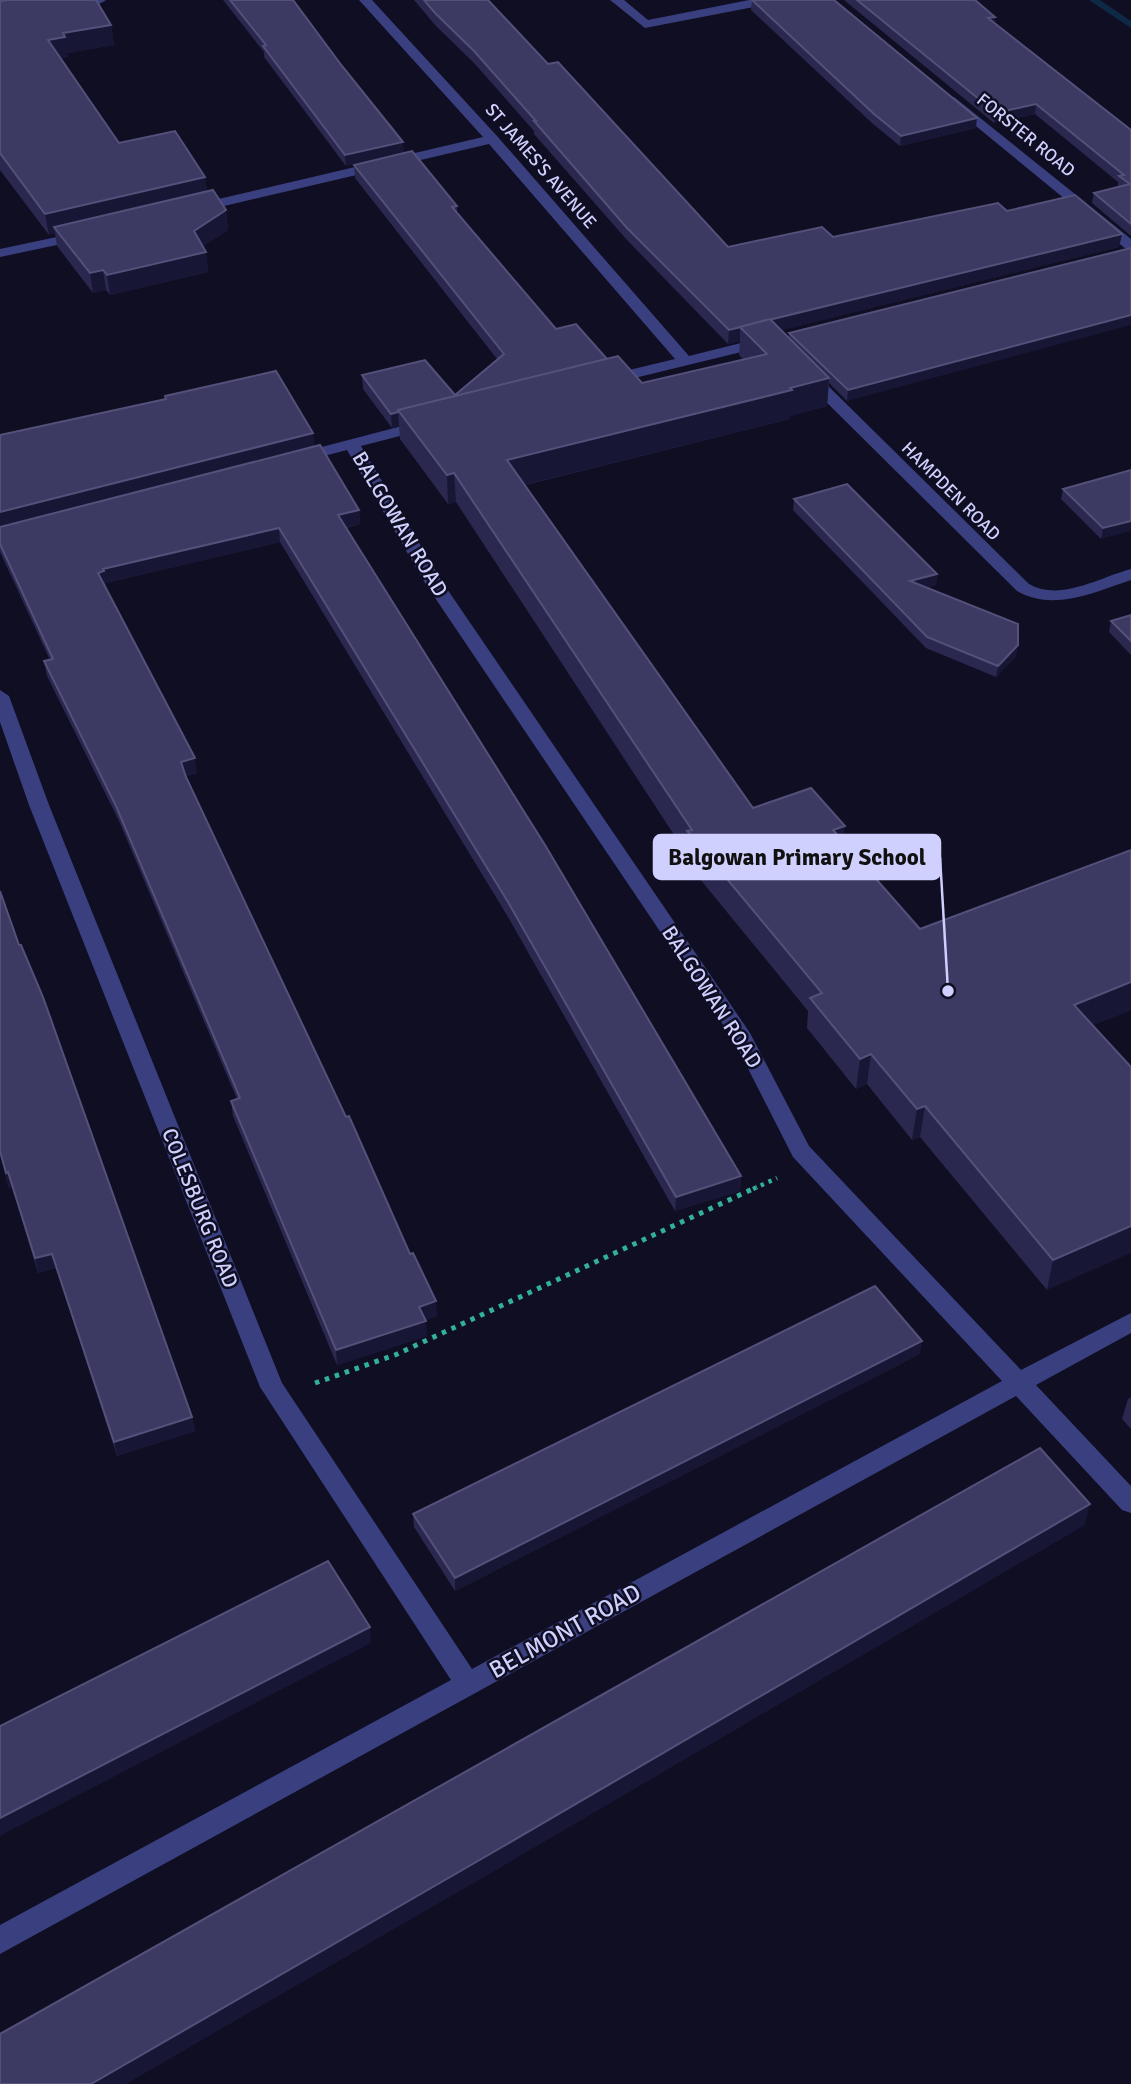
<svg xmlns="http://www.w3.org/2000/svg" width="1131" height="2084" font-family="Signika,sans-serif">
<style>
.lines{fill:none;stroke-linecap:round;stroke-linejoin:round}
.stream{fill:#0e2946;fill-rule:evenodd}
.path-far1{stroke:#32b09a;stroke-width:4.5;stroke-dasharray:3.5 5;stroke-linecap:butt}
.path{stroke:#32b09a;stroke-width:5;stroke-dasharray:4.5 6;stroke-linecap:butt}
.minor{fill:#3a407f;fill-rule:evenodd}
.wall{fill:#2a284f}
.shaded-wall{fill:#181635}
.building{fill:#3c3a62;stroke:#53517a;stroke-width:2}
.labels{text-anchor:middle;stroke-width:5;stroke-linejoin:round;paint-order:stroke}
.far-street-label{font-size:18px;fill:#d0d0fe;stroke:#0f0e22}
.street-label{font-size:21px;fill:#d0d0fe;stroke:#0f0e22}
.near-street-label{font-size:24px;fill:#d0d0fe;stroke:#0f0e22}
.leader{fill:none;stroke:#d0d0fe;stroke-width:2.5}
.callout-dot{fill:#d0d0fe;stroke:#0f0e22;stroke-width:2.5}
.callout{fill:#d0d0fe;stroke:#d0d0fe;stroke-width:2.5}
.callout-label{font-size:23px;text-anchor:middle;font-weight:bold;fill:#111}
</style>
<rect width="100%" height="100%" fill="#0f0e22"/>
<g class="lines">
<!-- stream -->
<path class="stream" d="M1089 0H1100L1131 21V28Z"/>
<!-- path-far1 -->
<path class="path-far1" d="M753 1189 777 1178"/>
<!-- path -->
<path class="path" d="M315 1383 395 1355 757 1187"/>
<!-- minor -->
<g class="minor">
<path d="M106 0C97 7 71 12 62 5L76 0Z"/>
<path d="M359 0H372L497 136 689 356 765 337 773 342 770 345 606 385 600 383 598 380 600 377 675 359 489 144 194 213 189 212V206L483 137Z"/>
<path d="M610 0H624L648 20 749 0H775L769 4 645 28Z"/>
<path d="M954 97 1131 239V250L1126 249 949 104 947 101Z"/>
<path d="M85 231 92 235 90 238 0 257V249Z"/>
<path d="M808 370 814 372 1029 584C1061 602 1100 577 1131 569V580C1095 592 1053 612 1017 591L802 378 800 375Z"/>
<path d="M425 420 431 422 433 425 431 428 361 446 443 583 750 1033 809 1146 1021 1370 1131 1313V1333L1036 1385 1131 1486V1513L1122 1510 1016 1396 0 1954V1925L451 1680 260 1387 29 805 0 722V690L9 696 49 805 282 1383 472 1669 1002 1381 793 1157 734 1041 425 583 347 450 297 463 289 458 291 455Z"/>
</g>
</g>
<!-- wall -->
<g class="wall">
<path d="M0 0 111 25 114 45 67 53 68 57 61 58 119 143 205 177 207 192 226 210 228 230 203 246 206 252 208 272 110 295 106 290 93 293 57 246 55 233 49 235 0 170Z"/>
<path d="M223 0H293L342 66 346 166 264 57V52Z"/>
<path d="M414 0H488L548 64 728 247 833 237 1007 211 1122 234 1119 247 781 330 789 338V333L1131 248 847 401 829 383 827 406 790 416V419L525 485 753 808 843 842 920 929 1131 850V1010L1093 1025 1131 1067 1047 1290 920 1137 912 1140 867 1084 856 1089 807 1028 808 1011 686 862V853L456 502 448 504 400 439 399 426 392 428 363 389 362 375 455 395 497 359 355 178 354 165 457 206V214L556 329 607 359 642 383 743 359 739 355 740 341 728 344 627 240 534 134V131L474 63 436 26Z"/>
<path d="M752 0 976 128 900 146 873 124 751 10Z"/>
<path d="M844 0H975L995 17V24L1131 130V236L1092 203 1094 193 1119 187 1118 186V182L1035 114 994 123Z"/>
<path d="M165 396 313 433 314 447 359 510 360 524 346 528 741 1176 740 1191 675 1211 508 917 280 542 106 583 105 586 197 773 186 776 437 1316 425 1320 427 1336 337 1365 233 1116 231 1101 237 1099 119 821 47 676 44 661 50 660 0 552V435L165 399Z"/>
<path d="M1131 470 1101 539 1061 499 1063 489Z"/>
<path d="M794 499 937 574 936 585 926 588 1016 656 996 677 926 648 793 510Z"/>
<path d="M1131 615V655L1109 632 1111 621Z"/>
<path d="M19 945 192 1417 195 1431 117 1456 56 1268 38 1273 12 1187 9 1188 0 1152Z"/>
<path d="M920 1354 455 1591 414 1527 413 1514Z"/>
<path d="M1131 1397V1429L1122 1419 1128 1399Z"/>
</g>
<!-- shaded-wall -->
<g class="shaded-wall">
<path d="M995 17 994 27 988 18Z"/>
<path d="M111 25 114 45 67 53 68 57 51 60 48 40 63 33Z"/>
<path d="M1036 104 1035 114 994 123 996 113Z"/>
<path d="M977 118 976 128 900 146 901 136Z"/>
<path d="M403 142 404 153 346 166 345 155Z"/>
<path d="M205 177 208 198 54 227 55 233 49 235 45 214Z"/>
<path d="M226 210 228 230 196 251 194 231Z"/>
<path d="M1122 234 1119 247 751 338 741 327Z"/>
<path d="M206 252 208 272 110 295 107 275Z"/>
<path d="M103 270 106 290 93 293 90 273Z"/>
<path d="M1131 315V325L847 401 848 390Z"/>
<path d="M740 328V341L728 344 729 330Z"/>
<path d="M829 378 827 406 790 416V419L507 489V460Z"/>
<path d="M398 412 399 426 392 428 391 414Z"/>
<path d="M313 433 314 448 0 527V512Z"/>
<path d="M454 473 456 502 448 504 447 475Z"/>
<path d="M359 510 360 524 339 529 338 515Z"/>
<path d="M1131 521V531L1101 539 1103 528Z"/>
<path d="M279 528 280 542 106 583V586L101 587 98 573 103 569Z"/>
<path d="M937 574 936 585 909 592 910 581Z"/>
<path d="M1018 645 1016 656 996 677 998 666Z"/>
<path d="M195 758 197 773 183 776 181 762Z"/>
<path d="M845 826 842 856 833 830Z"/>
<path d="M1131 982V1010L1068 1035 1074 1005Z"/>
<path d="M871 1054 867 1084 856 1089 860 1059Z"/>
<path d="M925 1106 920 1137 912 1140 917 1109Z"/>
<path d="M8 1172 12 1187 9 1188 6 1173Z"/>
<path d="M741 1176 740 1191 675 1211 676 1197Z"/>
<path d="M1131 1226V1253L1047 1290 1053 1260Z"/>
<path d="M52 1254 56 1268 38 1273 35 1258Z"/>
<path d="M436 1301 437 1316 420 1321 419 1307Z"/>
<path d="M426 1321 427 1336 337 1365 336 1350Z"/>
<path d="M922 1341 920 1354 455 1591V1578Z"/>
<path d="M192 1417 195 1431 117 1456 114 1442Z"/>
<path d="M1090 1504 1085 1525 491 1873 126 2084H91Z"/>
<path d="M370 1627 371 1643 0 1836V1818Z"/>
</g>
<!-- building -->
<g class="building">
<path d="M8 0H96L111 25 63 33 65 37 48 40 119 143 175 131 205 177 45 214 0 153V1Z"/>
<path d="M230 0H293L342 66 403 142 345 155 263 46 266 45Z"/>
<path d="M424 0H488L548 64 558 62 728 247 822 227 833 237 998 203 1007 211 1075 195 1122 234 740 327H741L729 330 627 228 534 121H536L474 51 435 13Z"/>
<path d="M752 0H834L977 118 901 136 874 114Z"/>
<path d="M857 0H975L995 17 988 18 1131 130V224L1094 193 1130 184 1119 176 1124 175 1036 104 996 113Z"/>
<path d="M412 151 457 206 452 207 556 329 576 324 607 359 398 410V412L391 414 362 375 425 360 455 395 504 354 354 165Z"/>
<path d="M213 190 226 210 194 231 206 252 107 275 103 270 90 273 54 227Z"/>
<path d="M1131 248V315L848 390 789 333Z"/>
<path d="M770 319 829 378 790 388 792 390 507 460 753 808 811 788 845 826 833 830 920 929 1131 850V982L1074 1005 1131 1067V1226L1053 1260 925 1106 917 1109 871 1054 860 1059 810 998 822 993 687 831 692 830 454 473 447 475 398 410 618 356 642 383 767 354 740 327Z"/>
<path d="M276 371 313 433 0 512V435L166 399 165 396Z"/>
<path d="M320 445 359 510 338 515 545 845 741 1176 676 1197 508 902 279 528 103 569 104 571 98 573 195 758 181 762 186 777 346 1117 349 1116 410 1254 413 1253 436 1301 419 1307 426 1321 336 1350 231 1101 240 1098 116 806 44 661 53 659 0 544V527Z"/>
<path d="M1131 470V521L1103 528 1063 489Z"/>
<path d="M847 484 937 574 910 581 1018 624V645L998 666 927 637 794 499Z"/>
<path d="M1131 615V641L1111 621Z"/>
<path d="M0 891 19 945H21L43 997 192 1417 114 1442 52 1254 35 1258 8 1172 6 1173 0 1151Z"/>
<path d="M875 1286 922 1341 455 1578 413 1514Z"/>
<path d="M1040 1448 1090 1504 490 1854 91 2084H0V2034Z"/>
<path d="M328 1561 370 1627 0 1818V1726Z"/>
</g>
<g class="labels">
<!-- far-street labels -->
<g class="far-street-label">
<text transform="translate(1026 135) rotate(39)" y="6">FORSTER ROAD</text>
<text transform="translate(541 166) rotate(49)" y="6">ST JAMES'S AVENUE</text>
<text transform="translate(951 491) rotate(45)" y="6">HAMPDEN ROAD</text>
</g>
<!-- street labels -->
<g class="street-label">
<text transform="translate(400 524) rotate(59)" y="7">BALGOWAN ROAD</text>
<text transform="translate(712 997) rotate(57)" y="7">BALGOWAN ROAD</text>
<text transform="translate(200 1208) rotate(68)" y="7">COLESBURG ROAD</text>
</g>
<!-- near-street labels -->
<g class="near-street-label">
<text transform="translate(565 1631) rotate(-29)" y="8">BELMONT ROAD</text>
</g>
</g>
<!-- callouts -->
<path class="leader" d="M948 991L940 857"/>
<circle class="callout-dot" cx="948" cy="991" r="7"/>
<rect class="callout" x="654" y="835" width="286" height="44" rx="7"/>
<g class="callout-label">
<text x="797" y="865">Balgowan Primary School</text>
</g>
</svg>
